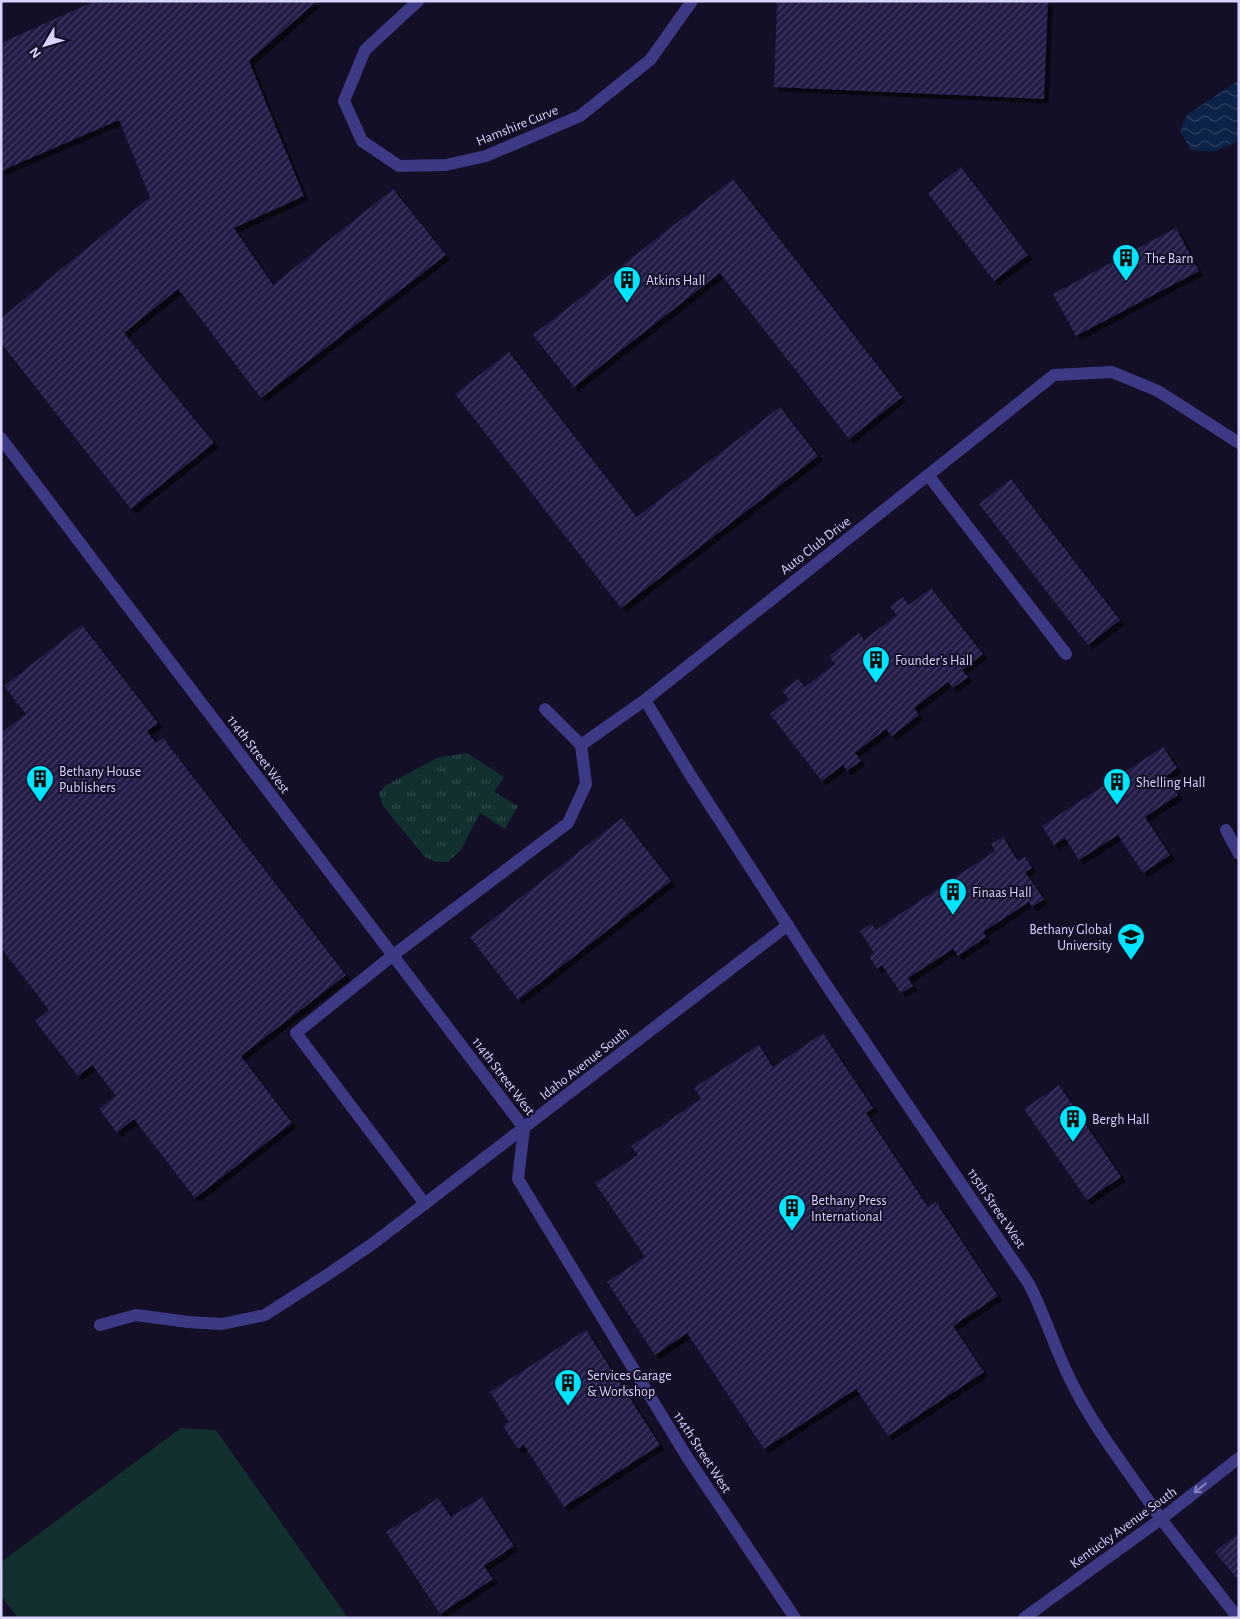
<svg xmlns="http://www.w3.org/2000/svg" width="1240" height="1619" font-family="'Alegreya Sans',sans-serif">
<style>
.grass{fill:#12302f}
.park{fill:url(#park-tufts)}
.water{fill:url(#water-waves)}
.building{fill:url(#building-hatch);filter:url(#shadow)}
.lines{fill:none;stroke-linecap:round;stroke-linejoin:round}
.service{stroke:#3d3a85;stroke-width:12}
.minor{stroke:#3d3a85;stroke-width:12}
.oneway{stroke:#837fbc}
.labels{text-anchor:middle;stroke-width:4;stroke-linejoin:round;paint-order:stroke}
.street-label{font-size:14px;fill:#d9d4ff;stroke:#130f26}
.poi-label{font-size:14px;fill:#d9d4ff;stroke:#130f26;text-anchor:start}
</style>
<defs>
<pattern id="park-tufts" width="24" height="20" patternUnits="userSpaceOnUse" patternTransform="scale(1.25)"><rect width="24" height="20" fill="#12302f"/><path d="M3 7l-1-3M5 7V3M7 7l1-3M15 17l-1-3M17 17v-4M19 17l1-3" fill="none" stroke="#344d4e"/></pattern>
<pattern id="water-waves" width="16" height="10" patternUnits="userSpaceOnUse" patternTransform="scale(1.25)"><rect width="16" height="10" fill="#0c2248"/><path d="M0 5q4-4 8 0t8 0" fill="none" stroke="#2f4163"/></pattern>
<pattern id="building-hatch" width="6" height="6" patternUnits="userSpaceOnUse" patternTransform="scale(1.25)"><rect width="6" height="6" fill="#241b47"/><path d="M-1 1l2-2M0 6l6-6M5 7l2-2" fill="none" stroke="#433b63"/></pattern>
<filter id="shadow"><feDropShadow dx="4.5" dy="4.5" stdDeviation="0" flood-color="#0009"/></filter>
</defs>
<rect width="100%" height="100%" fill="#130f26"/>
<!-- grass -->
<path class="grass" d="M181 1428 216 1430 348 1618H18L1 1596V1562Z"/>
<!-- park -->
<path class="park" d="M467 753 504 777 494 792 518 806 505 829 480 813 461 850 448 862H436L425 857 383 806 379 793 385 786 437 758Z"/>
<!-- water -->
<path class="water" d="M1239 80V141L1213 152 1191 150 1180 131 1187 115Z"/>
<!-- building -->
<g class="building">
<path d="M95 1H317L249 61 304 196 234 228 273 285 393 189 446 255 261 398 178 289 124 333 214 443 131 509 1 343V318L150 197 119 120 1 171V43Z"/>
<path d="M777 1H1048L1044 99 774 87Z"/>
<path d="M961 167 1028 255 994 281 928 193Z"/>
<path d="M733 179 902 397 849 439 720 273 574 387 533 335Z"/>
<path d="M1176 228 1199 271 1076 336 1053 294Z"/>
<path d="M509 352 637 517 780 407 818 456 621 608 455 394Z"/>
<path d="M1011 479 1120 620 1088 645 979 504Z"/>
<path d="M931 588 983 654 962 670 968 677 953 688 948 682 914 708 919 715 892 736 886 729 855 753 861 761 847 771 843 765 822 781 770 714 789 699 782 691 798 679 805 687 835 664 829 656 859 633 864 640 897 615 890 607 903 597 909 605Z"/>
<path d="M82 625 158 723 147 731 156 743 163 738 346 975 241 1056 292 1123 195 1198 134 1119 117 1133 99 1109 116 1096 92 1065 78 1076 35 1021 49 1010 1 948V733L26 714 4 686Z"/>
<path d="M1163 747 1177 768 1166 776 1178 795 1145 817 1170 855 1143 873 1118 835 1079 860 1065 838 1054 845 1042 826Z"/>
<path d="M622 818 671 881 518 1000 470 937Z"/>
<path d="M1003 837 1018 861 1025 857 1032 868 1025 872 1044 899 1032 907 1029 902 983 932 986 937 958 956 953 949 908 978 913 986 901 993 882 965 877 969 869 956 874 953 860 931 871 924 876 930 995 851 991 844Z"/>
<path d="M823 1033 873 1108 866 1113 928 1207 936 1202 998 1296 953 1326 984 1372 888 1436 856 1389 764 1449 687 1333 655 1355 607 1282 645 1257 595 1183 638 1155 631 1146 701 1099 694 1088 759 1045 773 1067Z"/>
<path d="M1059 1085 1121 1177 1087 1200 1024 1109Z"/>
<path d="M586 1330 660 1445 564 1507 524 1445 518 1449 503 1426 509 1422 490 1392Z"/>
<path d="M482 1497 514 1546 484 1566 493 1579 440 1614 386 1532 438 1498 451 1517Z"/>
<path d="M1239 1533V1581L1215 1552Z"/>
</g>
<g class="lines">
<!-- service -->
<g class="service">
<path d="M1 438 114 588"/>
<path d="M928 475 1066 654"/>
<path d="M545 709 581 745 645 700"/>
<path d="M1226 830 1239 854"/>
<path d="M425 1204 296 1033 392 956 568 823 586 784 581 745"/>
<path d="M100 1325 136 1315 188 1322 222 1324 265 1315 330 1273 375 1242"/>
<path d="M1161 1519 1238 1618"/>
</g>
<!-- minor -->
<g class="minor">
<path d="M418 1 365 50 344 101 362 141 399 166 446 165 486 156 580 116 650 60 692 1"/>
<path d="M114 588 524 1128 518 1179 687 1457 795 1618"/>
<path d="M375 1242 788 925"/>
<path d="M1161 1519C1132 1476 1096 1431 1073 1385 1056 1353 1046 1317 1029 1284L825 983 691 776 645 700 1054 375 1112 372 1158 391 1239 443"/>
<path d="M1024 1618 1161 1519 1239 1458"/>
</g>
</g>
<!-- one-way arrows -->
<defs><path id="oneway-shaft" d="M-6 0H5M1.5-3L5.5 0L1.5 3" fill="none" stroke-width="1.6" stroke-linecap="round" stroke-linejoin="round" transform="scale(1.25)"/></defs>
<use class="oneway" href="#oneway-shaft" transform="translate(1200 1488) rotate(142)"/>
<!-- icons -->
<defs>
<symbol id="building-pin" viewBox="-11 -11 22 30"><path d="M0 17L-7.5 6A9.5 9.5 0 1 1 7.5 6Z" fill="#00e5ff" stroke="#130f26"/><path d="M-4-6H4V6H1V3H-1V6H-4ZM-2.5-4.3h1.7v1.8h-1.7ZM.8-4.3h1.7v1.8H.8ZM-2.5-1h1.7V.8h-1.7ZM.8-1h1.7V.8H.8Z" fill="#111"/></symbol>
<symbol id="university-pin" viewBox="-11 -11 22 30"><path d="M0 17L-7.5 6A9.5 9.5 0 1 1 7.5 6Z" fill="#00e5ff" stroke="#130f26"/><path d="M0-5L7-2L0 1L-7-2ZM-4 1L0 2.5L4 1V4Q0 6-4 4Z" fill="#111"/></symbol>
</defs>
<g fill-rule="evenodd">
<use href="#building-pin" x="1110" y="242" width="32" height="43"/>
<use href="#building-pin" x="611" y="264" width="32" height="43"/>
<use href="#building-pin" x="860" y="644" width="32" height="43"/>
<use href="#building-pin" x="24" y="763" width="32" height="43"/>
<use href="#building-pin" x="1101" y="766" width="32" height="43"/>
<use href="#building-pin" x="937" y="876" width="32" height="43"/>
<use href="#university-pin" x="1115" y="921" width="32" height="43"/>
<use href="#building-pin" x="1057" y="1103" width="32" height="43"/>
<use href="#building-pin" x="776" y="1192" width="32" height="43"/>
<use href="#building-pin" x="552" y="1367" width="32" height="43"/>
</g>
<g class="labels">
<!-- street labels -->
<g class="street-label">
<text transform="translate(517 125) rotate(-22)" y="5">Hamshire Curve</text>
<text transform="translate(815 545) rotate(-38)" y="5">Auto Club Drive</text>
<text transform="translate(259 754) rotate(53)" y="5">114th Street West</text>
<text transform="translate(584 1063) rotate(-38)" y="5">Idaho Avenue South</text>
<text transform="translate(504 1076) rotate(53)" y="5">114th Street West</text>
<text transform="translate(997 1208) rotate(56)" y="5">115th Street West</text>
<text transform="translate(703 1452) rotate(57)" y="5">114th Street West</text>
<text transform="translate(1123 1527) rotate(-36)" y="5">Kentucky Avenue South</text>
</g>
<!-- poi labels -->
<g class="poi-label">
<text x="1145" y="263">The Barn</text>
<text x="646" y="285">Atkins Hall</text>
<text x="895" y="665">Founder's Hall</text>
<text x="59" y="776">Bethany House<tspan x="59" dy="16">Publishers</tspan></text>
<text x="1136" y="787">Shelling Hall</text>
<text x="972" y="897">Finaas Hall</text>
<text x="1112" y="934" text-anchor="end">Bethany Global<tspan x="1112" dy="16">University</tspan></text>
<text x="1092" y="1124">Bergh Hall</text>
<text x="811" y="1205">Bethany Press<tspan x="811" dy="16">International</tspan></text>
<text x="587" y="1380">Services Garage<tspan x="587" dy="16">&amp; Workshop</tspan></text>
</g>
</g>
<!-- border -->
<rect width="1240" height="1619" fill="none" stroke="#d9d4ff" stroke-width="5"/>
<!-- north arrow -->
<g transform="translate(45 45) rotate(232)" stroke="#130f26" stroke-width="4" paint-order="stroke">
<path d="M0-4L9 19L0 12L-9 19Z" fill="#d9d4ff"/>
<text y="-8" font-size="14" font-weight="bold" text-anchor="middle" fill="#d9d4ff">N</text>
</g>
</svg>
